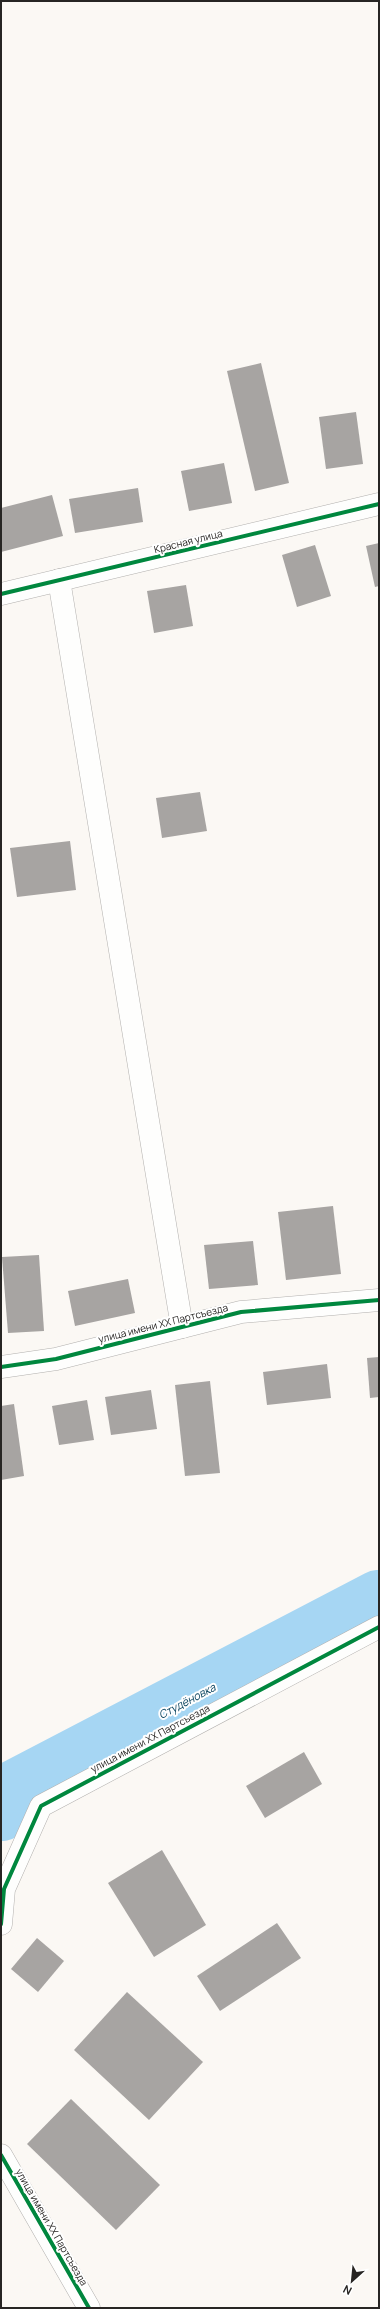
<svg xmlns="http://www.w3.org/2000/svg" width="380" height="2309" font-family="Manrope,sans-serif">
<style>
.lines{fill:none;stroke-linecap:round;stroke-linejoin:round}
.river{stroke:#a6d6f3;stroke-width:62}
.building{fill:#a7a4a2}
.minor-casing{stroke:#b2b0ae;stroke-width:23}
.minor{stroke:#fefefd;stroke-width:22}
.cycleway-casing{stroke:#fff;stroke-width:6}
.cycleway{stroke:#00873e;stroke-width:4}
.labels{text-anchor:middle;stroke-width:4;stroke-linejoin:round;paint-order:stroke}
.street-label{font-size:10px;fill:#272523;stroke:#fff}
.water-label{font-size:11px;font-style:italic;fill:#003d59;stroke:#fff}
</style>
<rect width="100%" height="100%" fill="#fbf8f4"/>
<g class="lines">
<!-- river -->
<path class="river" d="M1 1810 13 1792 379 1601"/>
</g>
<!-- building -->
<g class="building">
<path d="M261 363 289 483 255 491 227 371Z"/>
<path d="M356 412 363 464 326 469 319 417Z"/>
<path d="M224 463 232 503 189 511 181 471Z"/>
<path d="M138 488 143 522 75 533 69 499Z"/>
<path d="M52 495 63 536 1 552V508Z"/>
<path d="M379 543V586L375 587 366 546Z"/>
<path d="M315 545 331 596 297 607 282 555Z"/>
<path d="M186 585 193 626 154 633 147 591Z"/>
<path d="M200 792 207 831 162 838 156 798Z"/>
<path d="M70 841 76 890 17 897 10 848Z"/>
<path d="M333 1206 341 1274 286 1280 278 1212Z"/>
<path d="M253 1241 258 1285 209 1289 204 1245Z"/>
<path d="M39 1255 44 1331 8 1333 2 1257Z"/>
<path d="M128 1279 135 1313 75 1326 68 1291Z"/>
<path d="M379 1357V1397L370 1398 367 1358Z"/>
<path d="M327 1364 331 1398 267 1405 263 1372Z"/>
<path d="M210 1381 220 1473 185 1476 175 1385Z"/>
<path d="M151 1390 157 1429 111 1435 105 1397Z"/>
<path d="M87 1400 94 1440 59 1445 52 1406Z"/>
<path d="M14 1404 24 1476 1 1480V1406Z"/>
<path d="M304 1752 322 1784 265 1818 246 1786Z"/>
<path d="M162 1850 206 1925 154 1957 108 1883Z"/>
<path d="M277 1923 301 1958 220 2011 197 1976Z"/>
<path d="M37 1938 64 1961 38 1992 11 1969Z"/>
<path d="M127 1992 203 2062 149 2120 74 2050Z"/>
<path d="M71 2099 160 2185 116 2230 27 2144Z"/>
</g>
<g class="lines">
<defs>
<g id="minor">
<path d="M59 580 182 1327"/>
<path d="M1 594 379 504"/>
<path d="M1 1367 56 1359 241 1312 379 1300"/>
<path d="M1 1924 4 1889 41 1806 379 1627"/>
<path d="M1 2155 89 2308"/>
</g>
</defs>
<!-- minor casing -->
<use href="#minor" class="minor-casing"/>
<!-- minor -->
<use href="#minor" class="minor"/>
<defs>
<g id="cycleway">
<path d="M1 594 379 504"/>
<path d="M1 1367 56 1359 241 1312 379 1300"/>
<path d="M1 1924 4 1889 41 1806 379 1627"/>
<path d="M1 2155 89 2308"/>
</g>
</defs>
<!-- cycleway casing -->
<use href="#cycleway" class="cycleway-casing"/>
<!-- cycleway -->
<use href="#cycleway" class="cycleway"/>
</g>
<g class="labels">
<!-- street labels -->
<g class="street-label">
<text transform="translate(188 541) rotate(-14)" y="4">Красная улица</text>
<text transform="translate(163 1323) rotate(-14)" y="4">улица имени ХХ Партсъезда</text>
<text transform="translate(150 1738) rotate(-28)" y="4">улица имени ХХ Партсъезда</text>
<text transform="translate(52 2227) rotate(60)" y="4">улица имени ХХ Партсъезда</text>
</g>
<!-- water labels -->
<g class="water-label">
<text transform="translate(187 1701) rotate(-28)" y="4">Студёновка</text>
</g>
</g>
<!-- border -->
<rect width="380" height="2309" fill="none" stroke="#272523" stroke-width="4"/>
<!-- north arrow -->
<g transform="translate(352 2281) rotate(207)" stroke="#ffffff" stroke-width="3" paint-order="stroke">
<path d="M0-3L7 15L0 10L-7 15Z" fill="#272523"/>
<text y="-6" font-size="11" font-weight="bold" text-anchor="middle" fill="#272523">N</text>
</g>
</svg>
